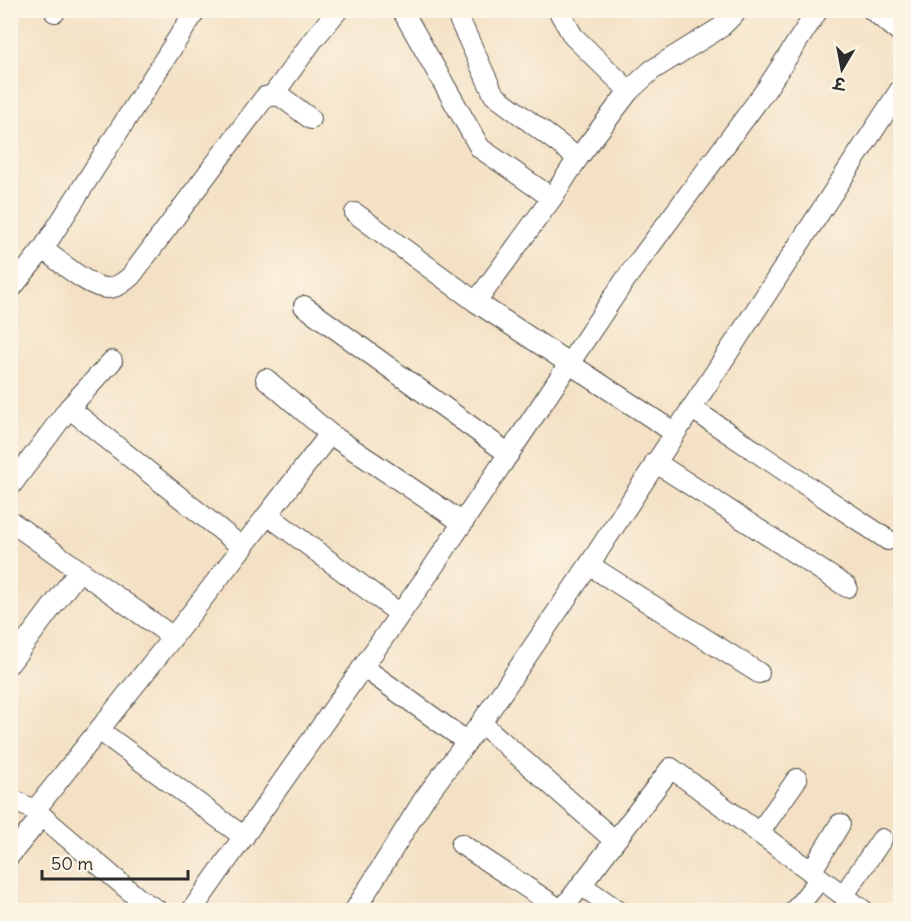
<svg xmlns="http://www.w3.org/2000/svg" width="911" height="921" font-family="Delius,'Playpen Sans Deva',sans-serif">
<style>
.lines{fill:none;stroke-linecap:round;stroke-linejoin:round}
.minor-casing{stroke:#494642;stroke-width:22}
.minor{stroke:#fff;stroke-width:20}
</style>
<rect width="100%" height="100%" fill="#fcf5e5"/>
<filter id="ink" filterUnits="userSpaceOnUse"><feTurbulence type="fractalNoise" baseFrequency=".0167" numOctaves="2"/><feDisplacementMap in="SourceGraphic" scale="12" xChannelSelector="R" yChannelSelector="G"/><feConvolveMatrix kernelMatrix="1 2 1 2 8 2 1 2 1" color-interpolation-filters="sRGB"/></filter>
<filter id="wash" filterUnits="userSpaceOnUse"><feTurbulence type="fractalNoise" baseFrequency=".008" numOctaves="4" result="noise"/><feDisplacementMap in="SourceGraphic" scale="24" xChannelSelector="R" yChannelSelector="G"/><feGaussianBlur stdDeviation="1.35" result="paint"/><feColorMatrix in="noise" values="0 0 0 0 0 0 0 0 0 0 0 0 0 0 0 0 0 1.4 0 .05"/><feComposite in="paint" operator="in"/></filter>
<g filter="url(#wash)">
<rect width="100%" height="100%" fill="#f4e1c5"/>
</g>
<g filter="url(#ink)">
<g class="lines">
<defs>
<g id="minor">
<path d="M402 10 480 148 552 198"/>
<path d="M455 10 494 95 578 158"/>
<path d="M558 10 573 36 629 91"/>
<path d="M872 10 900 32"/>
<path d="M55 12 56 10"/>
<path d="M273 95 313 40 338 10"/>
<path d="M355 213 476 302 675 433"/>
<path d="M43 249C58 260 89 288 107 288 117 288 124 282 131 276L265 97 279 95 311 119"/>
<path d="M10 290 43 249 196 10"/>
<path d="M476 302 552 198 578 158 629 91 652 70 720 28 738 10"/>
<path d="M304 306 509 454"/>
<path d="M266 379 330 434 463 523"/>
<path d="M69 408 243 548"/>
<path d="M691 408 888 540"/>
<path d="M655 462 847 587"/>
<path d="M10 487 69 408 112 361"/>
<path d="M268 515 400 614"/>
<path d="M10 521 173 637"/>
<path d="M589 565 759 673"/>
<path d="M10 663 79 571"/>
<path d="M363 667 466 741"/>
<path d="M481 723 615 841"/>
<path d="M99 730 244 837"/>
<path d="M10 799 35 810 138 898 157 910"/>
<path d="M35 810 173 637 330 434"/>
<path d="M759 833 797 779"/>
<path d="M461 844 561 910"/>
<path d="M10 855 42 816"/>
<path d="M811 872 840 824"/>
<path d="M581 885 617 910"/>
<path d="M843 896 882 839"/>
<path d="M192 910 429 573 625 280 765 91 818 10"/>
<path d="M355 910 424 799 481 723 589 565 900 90"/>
<path d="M562 910 671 768 863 910"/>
<path d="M795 910 820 879"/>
</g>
</defs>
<!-- minor casing -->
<use href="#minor" class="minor-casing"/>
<!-- minor -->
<use href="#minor" class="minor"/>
</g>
</g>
<!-- margin -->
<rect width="911" height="921" fill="none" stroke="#fcf5e5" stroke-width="36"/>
<!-- north arrow -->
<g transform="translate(842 69) rotate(190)" stroke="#fcf5e5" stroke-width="4.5" paint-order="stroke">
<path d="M0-4.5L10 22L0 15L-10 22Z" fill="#2b2b2b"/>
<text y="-9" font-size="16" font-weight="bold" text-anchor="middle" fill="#2b2b2b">उ</text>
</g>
<!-- scale -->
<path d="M42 870v9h146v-9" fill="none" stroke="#2b2b2b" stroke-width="3"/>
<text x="51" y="870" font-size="18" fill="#2b2b2b" stroke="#fcf5e5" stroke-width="4.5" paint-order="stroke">50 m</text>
</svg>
